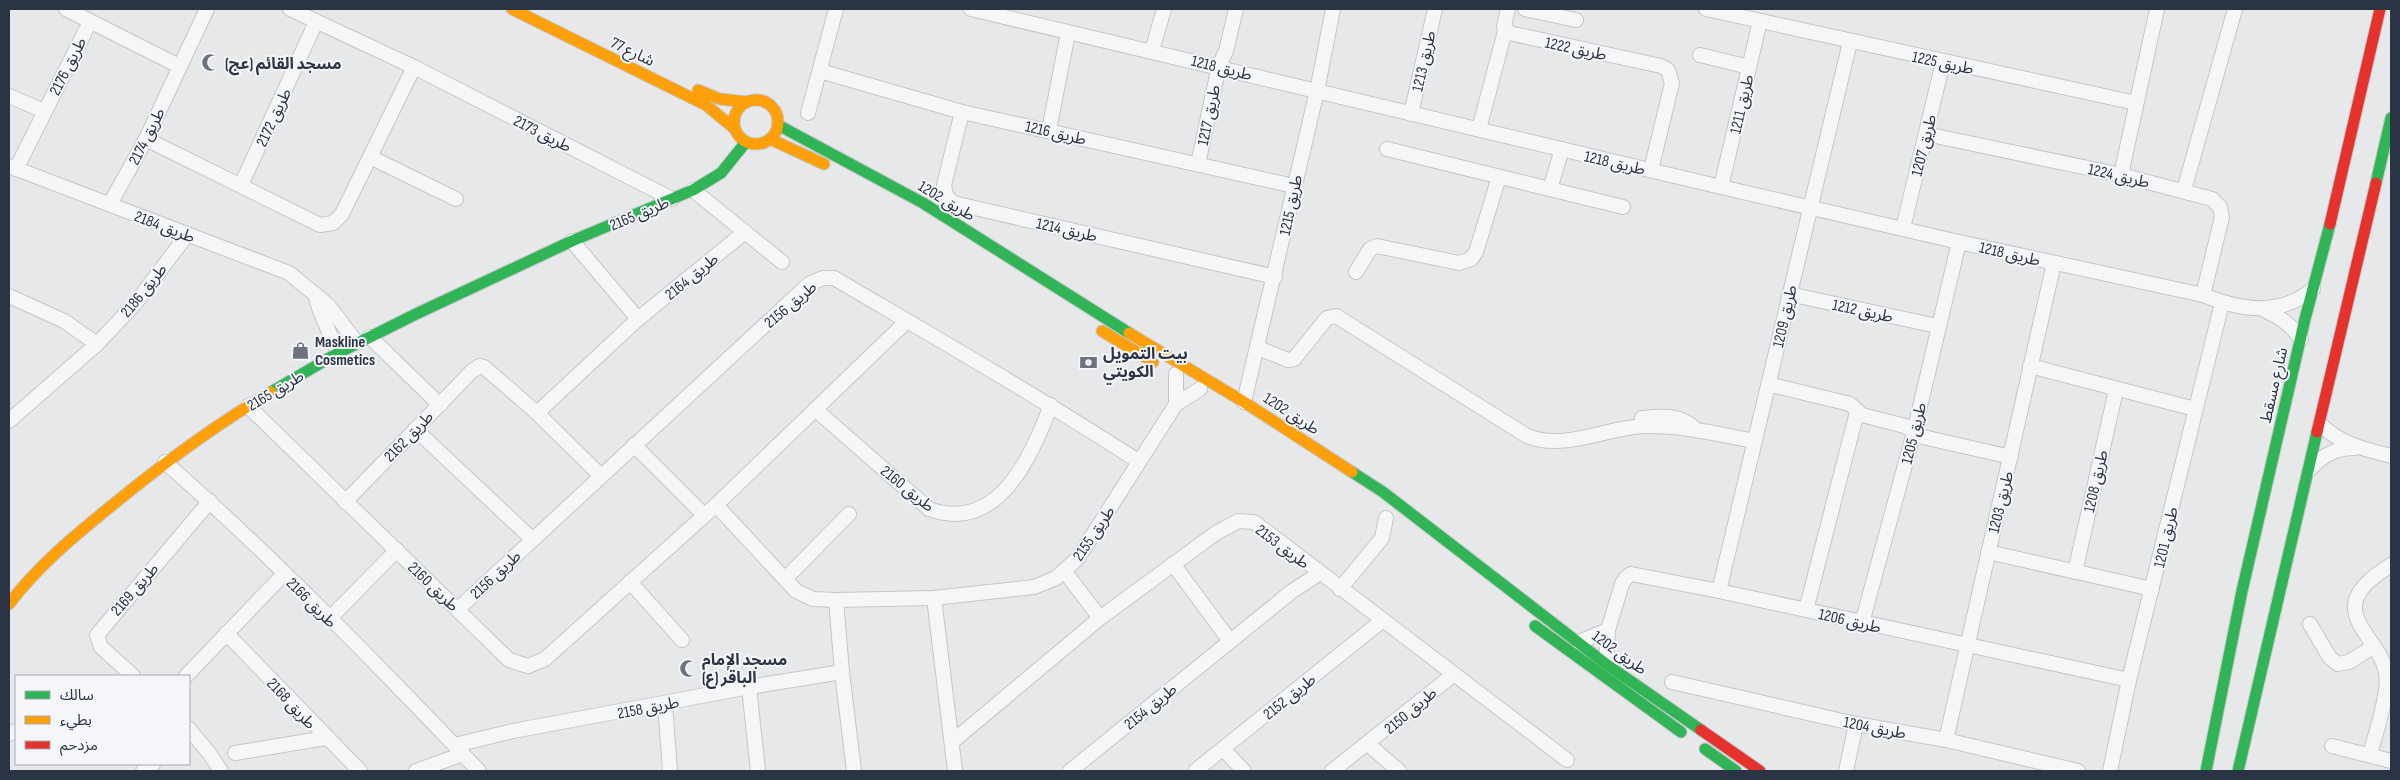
<svg xmlns="http://www.w3.org/2000/svg" width="2400" height="780" font-family="'Sofia Sans Condensed','Noto Sans Arabic',sans-serif">
<style>
.lines{fill:none;stroke-linecap:round;stroke-linejoin:round}
.street-casing{stroke:#c4c6c8;stroke-width:16}
.fast-casing{stroke:#c4c6c8;stroke-width:13}
.slow-casing{stroke:#c4c6c8;stroke-width:13}
.jam-casing{stroke:#c4c6c8;stroke-width:13}
.street{stroke:#f5f6f7;stroke-width:14}
.fast{stroke:#30b455;stroke-width:11}
.slow{stroke:#ff9f0a;stroke-width:11}
.jam{stroke:#e5322d;stroke-width:11}
.labels{text-anchor:middle;stroke-width:4;stroke-linejoin:round;paint-order:stroke}
.street-label{font-size:16px;fill:#2b3445;stroke:#f4f6f9}
.poi-label{font-size:16px;font-weight:bold;fill:#2b3445;stroke:#f4f6f9;text-anchor:start}
</style>
<rect width="100%" height="100%" fill="#e6e8ea"/>
<g class="lines">
<defs>
<g id="street">
<path d="M66 9 179 66"/>
<path d="M290 9 414 67 672 199"/>
<path d="M971 9 1721 187 1959 242 2203 295C2240 310 2280 317 2313 289"/>
<path d="M1508 9 1504 26 1509 33 1661 66 1668 70 1672 83 1651 170"/>
<path d="M1525 9 1576 20"/>
<path d="M1706 9 2136 103"/>
<path d="M1152 51 1164 9"/>
<path d="M1700 55 1749 67"/>
<path d="M820 71 962 112 1294 186"/>
<path d="M9 96 44 111"/>
<path d="M962 112 944 185 946 195 953 203 1275 277"/>
<path d="M808 113 836 9"/>
<path d="M1411 114 1435 9"/>
<path d="M1479 129 1505 31"/>
<path d="M1049 130 1068 33"/>
<path d="M1926 134 2121 175 2212 199 2220 207 2222 217 2203 295"/>
<path d="M146 139 320 225 333 223 342 214 414 67"/>
<path d="M1387 149 1623 207"/>
<path d="M370 157 456 199"/>
<path d="M1198 164 1219 66 1226 51 1236 9"/>
<path d="M9 166 289 273 328 305 357 343"/>
<path d="M16 169 90 22"/>
<path d="M2121 175 2157 9"/>
<path d="M241 185 316 22"/>
<path d="M1721 187 1760 21"/>
<path d="M1550 189 1562 149"/>
<path d="M693 190 782 262"/>
<path d="M2184 190 2235 9"/>
<path d="M110 204 146 139 207 9"/>
<path d="M1903 228 1943 62"/>
<path d="M572 241 638 319"/>
<path d="M1356 272 1370 249 1377 246 1459 263 1471 259 1476 252 1499 177"/>
<path d="M315 294 320 311 338 353"/>
<path d="M1789 294 1937 326"/>
<path d="M9 296 64 321 97 344"/>
<path d="M2262 309C2279 317 2290 323 2301 339"/>
<path d="M370 337 440 405"/>
<path d="M1258 348 1288 360 1294 359 1327 318 1336 316 1527 436C1564 451 1605 428 1644 426 1680 425 1718 434 1754 441"/>
<path d="M2030 366 2195 409"/>
<path d="M1176 374V404"/>
<path d="M1768 384 1850 404 1862 415 1905 426 1923 437 2011 457"/>
<path d="M1244 402 1317 91 1333 9"/>
<path d="M248 406 509 660 528 666 545 659 716 505 907 321"/>
<path d="M815 409 929 509C998 534 1031 457 1051 405"/>
<path d="M537 413 638 319 745 232"/>
<path d="M1642 418C1662 416 1681 414 1696 430"/>
<path d="M9 421 97 344 134 305 187 235"/>
<path d="M2320 424C2340 444 2364 449 2391 456"/>
<path d="M415 429 532 539"/>
<path d="M634 445 704 515"/>
<path d="M165 462C275 559 378 665 479 771"/>
<path d="M2310 469C2323 455 2336 448 2355 448"/>
<path d="M345 502 472 371 480 366 484 367 537 413 600 475"/>
<path d="M716 505 796 591 813 599 836 600 934 598 1034 587 1056 578 1078 558 1176 404 1200 389"/>
<path d="M1988 552 2152 589"/>
<path d="M1173 564 1230 641"/>
<path d="M1065 572 1100 618"/>
<path d="M2075 572 2116 390"/>
<path d="M785 579 849 514"/>
<path d="M630 582 682 640"/>
<path d="M1340 589 1382 538 1386 518"/>
<path d="M1719 591 1850 42"/>
<path d="M934 598 955 771"/>
<path d="M836 600 842 672 854 771"/>
<path d="M458 609 809 284 823 278H834C936 338 1039 397 1138 461"/>
<path d="M1806 610 1857 412"/>
<path d="M329 619 397 550"/>
<path d="M1862 623 1914 432 1959 242"/>
<path d="M2310 624 2330 658 2338 664 2349 662 2374 646"/>
<path d="M226 633 360 771"/>
<path d="M1579 642 1608 630"/>
<path d="M1606 664 1608 630 1622 584 1625 579 1631 574 1719 591 2129 680"/>
<path d="M133 676 101 647 97 635 210 501"/>
<path d="M186 676 284 574"/>
<path d="M1672 682 1856 724 1946 740 2078 771"/>
<path d="M749 687 758 771"/>
<path d="M665 704 670 771"/>
<path d="M189 729 209 753 221 771"/>
<path d="M9 734 16 731"/>
<path d="M1946 740 2054 263"/>
<path d="M952 742 1100 618 1216 533 1238 521 1254 522 1567 760"/>
<path d="M1368 744 1399 771"/>
<path d="M455 745 513 731 749 687 842 672"/>
<path d="M2332 746 2391 761"/>
<path d="M1223 749 1244 771"/>
<path d="M235 753 326 738"/>
<path d="M2370 755C2375 735 2390 691 2386 673 2385 663 2380 656 2375 648 2369 638 2359 627 2356 615 2349 592 2375 575 2391 565"/>
<path d="M143 771 153 764"/>
<path d="M416 771 463 754"/>
<path d="M1070 771 1291 592 1320 573"/>
<path d="M1195 771 1383 620"/>
<path d="M1332 771 1453 675"/>
<path d="M1846 771 1856 724"/>
<path d="M2110 771 2129 680 2222 303"/>
</g>
<g id="fast">
<path d="M778 125 923 203 1129 333"/>
<path d="M2376 183 2391 118"/>
<path d="M271 392 338 353 416 314 572 241 693 190 721 173 746 142"/>
<path d="M1352 472 1383 492 1606 664 1701 730"/>
<path d="M1535 626 1681 732"/>
<path d="M1705 749 1736 771"/>
<path d="M2206 771 2242 591 2305 319 2330 224"/>
<path d="M2238 771 2317 432"/>
</g>
<g id="slow">
<path d="M512 9 706 105 735 129"/>
<path d="M698 90 720 99 747 102"/>
<circle cx="756" cy="122" r="22"/>
<path d="M770 139 824 164"/>
<path d="M1102 331 1153 362"/>
<path d="M1129 333 1244 402 1352 472"/>
<path d="M9 604C38 566 73 537 110 507 161 465 214 426 271 392"/>
</g>
<g id="jam">
<path d="M2330 224 2380 9"/>
<path d="M2317 432 2376 183"/>
<path d="M1701 730 1760 771"/>
</g>
</defs>
<!-- street casing -->
<use href="#street" class="street-casing"/>
<!-- fast casing -->
<use href="#fast" class="fast-casing"/>
<!-- slow casing -->
<use href="#slow" class="slow-casing"/>
<!-- jam casing -->
<use href="#jam" class="jam-casing"/>
<!-- street -->
<use href="#street" class="street"/>
<!-- fast -->
<use href="#fast" class="fast"/>
<!-- slow -->
<use href="#slow" class="slow"/>
<!-- jam -->
<use href="#jam" class="jam"/>
</g>
<!-- icons -->
<defs>
<symbol id="mosque-bare" viewBox="-9 -9 18 18"><path d="M3.5-4.9A6 6 0 1 0 3.5 4.9A5 5 0 1 1 3.5-4.9Z" fill="#6c737f" stroke="#f4f6f9" stroke-width="2.5" paint-order="stroke"/></symbol>
<symbol id="shop-bare" viewBox="-9 -9 18 18"><path d="M-5-2.5h2.3a2.7 3.5 0 0 1 5.4 0H5L5.5 6h-11ZM-1.5-2.5h3a1.5 2.3 0 0 0-3 0Z" fill="#6c737f" stroke="#f4f6f9" stroke-width="2.5" paint-order="stroke"/></symbol>
<symbol id="bank-bare" viewBox="-9 -9 18 18"><path d="M-6-4H6V4H-6ZM0-2.3a2.3 2.3 0 1 0 0 4.6a2.3 2.3 0 1 0 0-4.6Z" fill="#6c737f" stroke="#f4f6f9" stroke-width="2.5" paint-order="stroke"/></symbol>
</defs>
<g fill-rule="evenodd">
<use href="#mosque-bare" x="198" y="50" width="25" height="25"/>
<use href="#shop-bare" x="288" y="338" width="25" height="25"/>
<use href="#bank-bare" x="1076" y="350" width="25" height="25"/>
<use href="#mosque-bare" x="676" y="656" width="25" height="25"/>
</g>
<g class="labels">
<!-- street labels -->
<g class="street-label">
<text transform="translate(1576 48) rotate(12)" y="6">طريق 1222</text>
<text transform="translate(633 51) rotate(26)" y="6">شارع 77</text>
<text transform="translate(1423 61) rotate(-77)" y="6">طريق 1213</text>
<text transform="translate(1943 62) rotate(12)" y="6">طريق 1225</text>
<text transform="translate(67 66) rotate(-63)" y="6">طريق 2176</text>
<text transform="translate(1222 67) rotate(14)" y="6">طريق 1218</text>
<text transform="translate(1741 104) rotate(-77)" y="6">طريق 1211</text>
<text transform="translate(1208 115) rotate(-78)" y="6">طريق 1217</text>
<text transform="translate(273 117) rotate(-65)" y="6">طريق 2172</text>
<text transform="translate(1056 132) rotate(13)" y="6">طريق 1216</text>
<text transform="translate(543 133) rotate(27)" y="6">طريق 2173</text>
<text transform="translate(146 136) rotate(-63)" y="6">طريق 2174</text>
<text transform="translate(1923 145) rotate(-76)" y="6">طريق 1207</text>
<text transform="translate(1615 162) rotate(13)" y="6">طريق 1218</text>
<text transform="translate(2119 175) rotate(13)" y="6">طريق 1224</text>
<text transform="translate(947 200) rotate(31)" y="6">طريق 1202</text>
<text transform="translate(1290 205) rotate(-78)" y="6">طريق 1215</text>
<text transform="translate(639 213) rotate(-23)" y="6">طريق 2165</text>
<text transform="translate(165 226) rotate(21)" y="6">طريق 2184</text>
<text transform="translate(1067 229) rotate(13)" y="6">طريق 1214</text>
<text transform="translate(2010 253) rotate(13)" y="6">طريق 1218</text>
<text transform="translate(691 276) rotate(-39)" y="6">طريق 2164</text>
<text transform="translate(143 290) rotate(-51)" y="6">طريق 2186</text>
<text transform="translate(790 304) rotate(-40)" y="6">طريق 2156</text>
<text transform="translate(1863 310) rotate(12)" y="6">طريق 1212</text>
<text transform="translate(1784 316) rotate(-77)" y="6">طريق 1209</text>
<text transform="translate(2273 385) rotate(-77)" y="6">شارع مسقط</text>
<text transform="translate(275 390) rotate(-31)" y="6">طريق 2165</text>
<text transform="translate(1292 413) rotate(33)" y="6">طريق 1202</text>
<text transform="translate(1913 433) rotate(-76)" y="6">طريق 1205</text>
<text transform="translate(408 436) rotate(-46)" y="6">طريق 2162</text>
<text transform="translate(2095 481) rotate(-77)" y="6">طريق 1208</text>
<text transform="translate(908 488) rotate(39)" y="6">طريق 2160</text>
<text transform="translate(2000 502) rotate(-76)" y="6">طريق 1203</text>
<text transform="translate(1093 533) rotate(-56)" y="6">طريق 2155</text>
<text transform="translate(2165 537) rotate(-77)" y="6">طريق 1201</text>
<text transform="translate(1283 546) rotate(37)" y="6">طريق 2153</text>
<text transform="translate(495 574) rotate(-43)" y="6">طريق 2156</text>
<text transform="translate(434 586) rotate(44)" y="6">طريق 2160</text>
<text transform="translate(134 589) rotate(-49)" y="6">طريق 2169</text>
<text transform="translate(312 602) rotate(45)" y="6">طريق 2166</text>
<text transform="translate(1850 620) rotate(13)" y="6">طريق 1206</text>
<text transform="translate(1620 652) rotate(36)" y="6">طريق 1202</text>
<text transform="translate(1289 696) rotate(-39)" y="6">طريق 2152</text>
<text transform="translate(292 703) rotate(47)" y="6">طريق 2168</text>
<text transform="translate(1150 706) rotate(-39)" y="6">طريق 2154</text>
<text transform="translate(648 707) rotate(-11)" y="6">طريق 2158</text>
<text transform="translate(1410 710) rotate(-40)" y="6">طريق 2150</text>
<text transform="translate(1875 727) rotate(11)" y="6">طريق 1204</text>
</g>
<!-- poi labels -->
<g class="poi-label">
<text x="225" y="69">مسجد القائم (عج)</text>
<text x="315" y="347">Maskline<tspan x="315" dy="18">Cosmetics</tspan></text>
<text x="1103" y="359">بيت التمويل<tspan x="1103" dy="18">الكويتي</tspan></text>
<text x="702" y="665">مسجد الإمام<tspan x="702" dy="18">الباقر (ع)</tspan></text>
</g>
</g>
<!-- border -->
<rect width="2400" height="780" fill="none" stroke="#2b3445" stroke-width="20"/>
<!-- legend -->
<rect x="15" y="675" width="175" height="90" fill="#f4f6f9" stroke="#a4a8b1"/>
<rect x="25" y="691" width="25" height="8" fill="#30b455" stroke="#a4a8b1"/>
<text x="60" y="700" font-size="15" fill="#2b3445">سالك</text>
<rect x="25" y="716" width="25" height="8" fill="#ff9f0a" stroke="#a4a8b1"/>
<text x="60" y="725" font-size="15" fill="#2b3445">بطيء</text>
<rect x="25" y="741" width="25" height="8" fill="#e5322d" stroke="#a4a8b1"/>
<text x="60" y="750" font-size="15" fill="#2b3445">مزدحم</text>
</svg>
